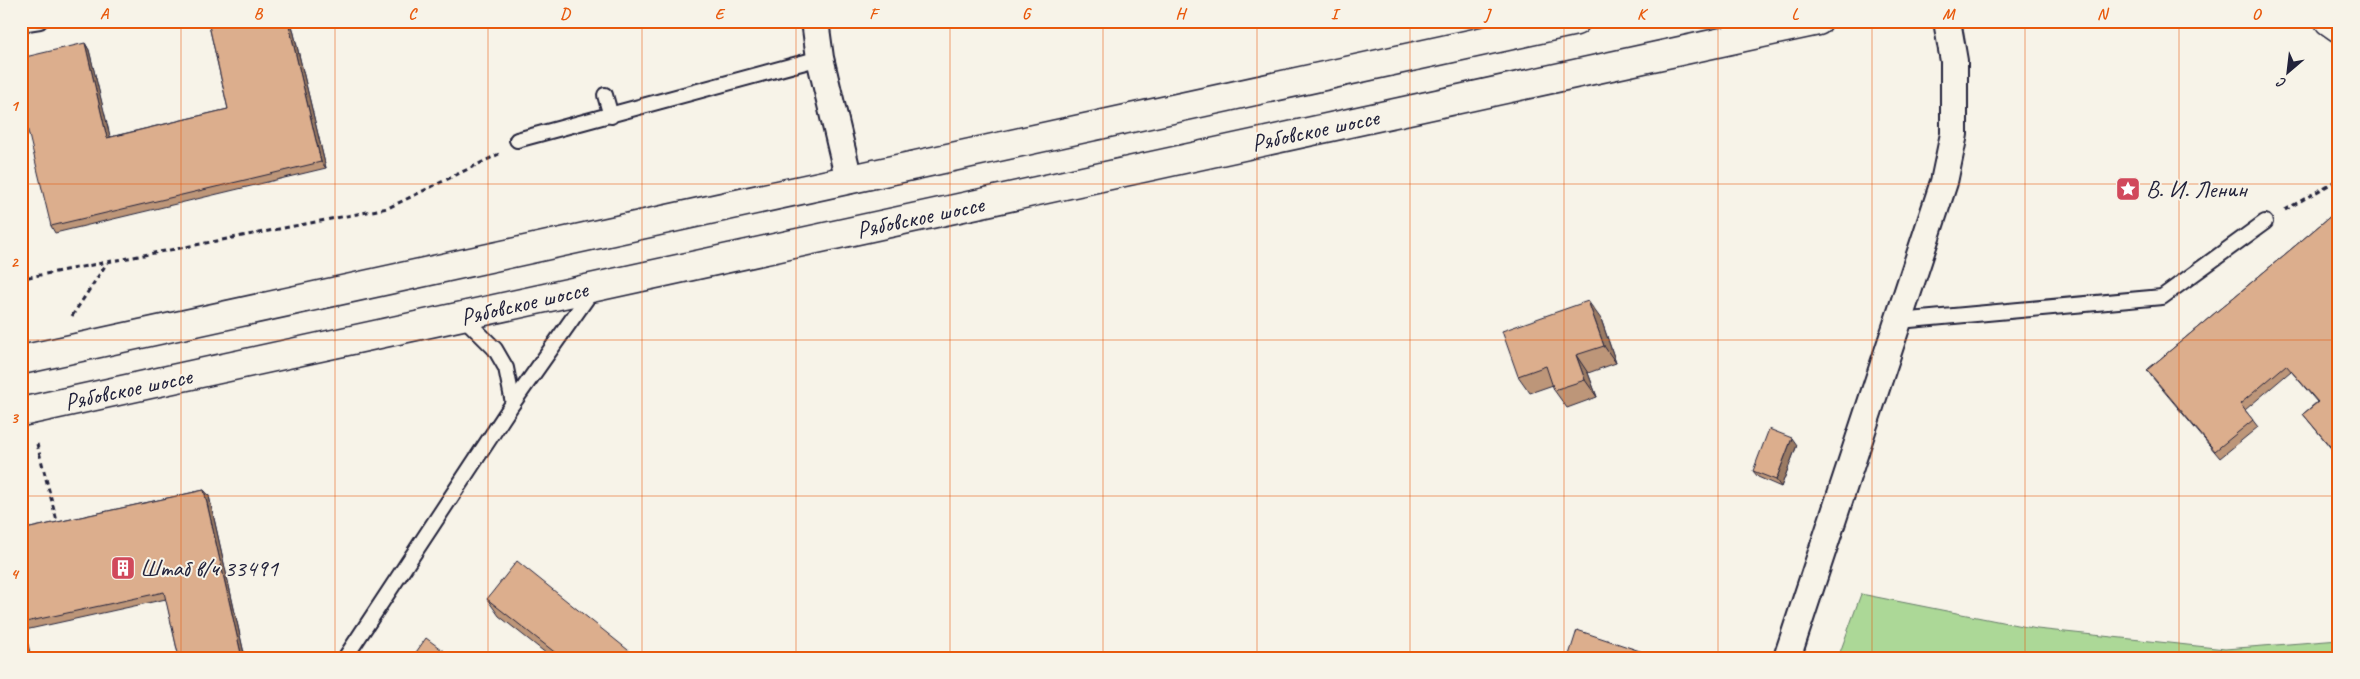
<svg xmlns="http://www.w3.org/2000/svg" width="2360" height="679" font-family="Caveat,sans-serif">
<style>
.green{fill:#acd897;stroke:#677d69}
.lines{fill:none;stroke-linecap:round;stroke-linejoin:round}
.service-casing{stroke:#22223b;stroke-width:18}
.minor-casing{stroke:#22223b;stroke-width:30}
.secondary-casing{stroke:#22223b;stroke-width:31}
.path{stroke:#22223b;stroke-width:3;stroke-dasharray:5 4;stroke-linecap:butt}
.service{stroke:#f7f3e8;stroke-width:14}
.minor{stroke:#f7f3e8;stroke-width:26}
.secondary{stroke:#f7f3e8;stroke-width:28}
.wall{fill:#bd9679;stroke:#22223b}
.shaded-wall{fill:#9a7a63;stroke:#22223b}
.building{fill:#dcae8d;stroke:#22223b}
.grid{fill:none;stroke:#e8590c;stroke-width:1;stroke-opacity:0.55}
.labels{text-anchor:middle;stroke-width:4;stroke-linejoin:round;paint-order:stroke}
.street-label{font-size:24px;fill:#22223b;stroke:#f7f3e8}
.poi-label{font-size:24px;fill:#22223b;stroke:#f7f3e8;text-anchor:start}
.neatline{fill:none;stroke:#e8590c;stroke-width:2}
.grid-label{font-size:16px;text-anchor:middle;font-weight:bold;fill:#e8590c}
</style>
<rect width="100%" height="100%" fill="#f7f3e8"/>
<filter id="ink" filterUnits="userSpaceOnUse"><feTurbulence type="fractalNoise" baseFrequency=".02" numOctaves="2"/><feDisplacementMap in="SourceGraphic" scale="10" xChannelSelector="R" yChannelSelector="G"/><feConvolveMatrix kernelMatrix="1 2 1 2 8 2 1 2 1" color-interpolation-filters="sRGB"/></filter>
<g filter="url(#ink)">
<!-- green -->
<path class="green" d="M1861 594 2037 629 2225 649 2339 640V658H1838Z"/>
<g class="lines">
<defs>
<g id="service">
<path d="M21 24 40 21"/>
<path d="M605 95 611 116"/>
<path d="M517 140 820 58"/>
<path d="M463 317 495 349 506 368 513 403"/>
<path d="M1899 321 2162 297 2265 222"/>
<path d="M345 658 513 403 594 288"/>
</g>
<g id="minor">
<path d="M815 21 820 58 849 180"/>
<path d="M1787 658 1944 182 1954 134V61L1947 21"/>
</g>
<g id="secondary">
<path d="M2329 21 2339 28"/>
<path d="M21 360 1576 21"/>
<path d="M21 412 1818 21"/>
</g>
</defs>
<!-- service casing -->
<use href="#service" class="service-casing"/>
<!-- minor casing -->
<use href="#minor" class="minor-casing"/>
<!-- secondary casing -->
<use href="#secondary" class="secondary-casing"/>
<!-- path -->
<g class="path">
<path d="M2285 210 2339 179"/>
<path d="M21 264 24 278 388 208 499 154"/>
<path d="M72 316 107 263"/>
<path d="M37 444 58 525"/>
</g>
<!-- service -->
<use href="#service" class="service"/>
<!-- minor -->
<use href="#minor" class="minor"/>
<!-- secondary -->
<use href="#secondary" class="secondary"/>
</g>
<!-- wall -->
<g class="wall">
<path d="M208 21H291L326 168 55 233 51 226 85 43 89 50 110 137 228 109Z"/>
<path d="M2339 209V458L2303 414 2317 402 2291 371 2245 410 2258 427 2220 458 2152 377 2147 370Z"/>
<path d="M1601 319 1616 363 1588 373 1597 397 1567 408 1554 390 1553 385 1530 393 1518 376Z"/>
<path d="M1797 445 1781 487 1758 477 1753 471Z"/>
<path d="M204 490 209 496 245 658H179L166 599 25 630 21 658V530Z"/>
<path d="M487 599 638 658H552L499 616Z"/>
</g>
<!-- shaded-wall -->
<g class="shaded-wall">
<path d="M288 21H291L326 168 321 162Z"/>
<path d="M85 43 89 50 112 144 107 138Z"/>
<path d="M1588 301 1601 319 1616 363 1604 346Z"/>
<path d="M1576 355 1588 373 1597 397 1585 380Z"/>
<path d="M1792 438 1797 445 1781 487 1776 480Z"/>
<path d="M204 490 209 496 245 658H242Z"/>
<path d="M21 624 25 630 31 658H28Z"/>
</g>
<!-- building -->
<g class="building">
<path d="M208 21H288L321 162 51 226 21 102V58L85 43 107 138 228 109Z"/>
<path d="M2339 209V457L2303 414 2318 402 2286 365 2240 404 2253 420 2215 451 2147 370Z"/>
<path d="M1588 301 1604 346 1576 355 1585 380 1554 390 1546 366 1518 376 1502 331Z"/>
<path d="M1769 429 1792 438 1776 480 1753 471Z"/>
<path d="M204 490 242 658H179L164 592 21 623V530Z"/>
<path d="M517 561 638 658H562L487 599Z"/>
<path d="M21 626 28 658H21Z"/>
<path d="M1577 630 1661 658H1568Z"/>
<path d="M426 638 453 658H412Z"/>
</g>
</g>
<!-- grid -->
<path class="grid" d="M181 21V658M335 21V658M488 21V658M642 21V658M796 21V658M950 21V658M1103 21V658M1257 21V658M1410 21V658M1564 21V658M1718 21V658M1872 21V658M2025 21V658M2179 21V658M21 184H2339M21 340H2339M21 496H2339"/>
<!-- icons -->
<defs>
<symbol id="sight-square" viewBox="-11 -11 22 22"><rect x="-9" y="-9" width="18" height="18" rx="4" fill="#d1495b" stroke="#f7f3e8"/><path d="M0-6L1.8-2.2L6-1.7L2.9 1.2L3.7 5.4L0 3.3L-3.7 5.4L-2.9 1.2L-6-1.7L-1.8-2.2Z" fill="#fff"/></symbol>
<symbol id="building-square" viewBox="-11 -11 22 22"><rect x="-9" y="-9" width="18" height="18" rx="4" fill="#d1495b" stroke="#f7f3e8"/><path d="M-4-6H4V6H1V3H-1V6H-4ZM-2.5-4.3h1.7v1.8h-1.7ZM.8-4.3h1.7v1.8H.8ZM-2.5-1h1.7V.8h-1.7ZM.8-1h1.7V.8H.8Z" fill="#fff"/></symbol>
</defs>
<g fill-rule="evenodd">
<use href="#sight-square" x="2114" y="175" width="28" height="28"/>
<use href="#building-square" x="109" y="554" width="28" height="28"/>
</g>
<g class="labels">
<!-- street labels -->
<g class="street-label">
<text transform="translate(1315 130) rotate(-12)" y="8">Рябовское шоссе</text>
<text transform="translate(920 217) rotate(-12)" y="8">Рябовское шоссе</text>
<text transform="translate(524 303) rotate(-13)" y="8">Рябовское шоссе</text>
<text transform="translate(128 389) rotate(-12)" y="8">Рябовское шоссе</text>
</g>
<!-- poi labels -->
<g class="poi-label">
<text x="2146" y="197">В. И. Ленин</text>
<text x="140" y="576">Штаб в/ч 33491</text>
</g>
</g>
<!-- margin -->
<rect width="2360" height="679" fill="none" stroke="#f7f3e8" stroke-width="55"/>
<!-- north arrow -->
<g transform="translate(2288 72) rotate(208)" stroke="#f7f3e8" stroke-width="4" paint-order="stroke">
<path d="M0-4L9 19L0 12L-9 19Z" fill="#22223b"/>
<text y="-8" font-size="14" font-weight="bold" text-anchor="middle" fill="#22223b">С</text>
</g>
<rect x="28" y="28" width="2304" height="624" class="neatline"/>
<g class="grid-label">
<text x="104" y="19">A</text>
<text x="258" y="19">B</text>
<text x="412" y="19">C</text>
<text x="565" y="19">D</text>
<text x="719" y="19">E</text>
<text x="873" y="19">F</text>
<text x="1026" y="19">G</text>
<text x="1180" y="19">H</text>
<text x="1334" y="19">I</text>
<text x="1487" y="19">J</text>
<text x="1641" y="19">K</text>
<text x="1795" y="19">L</text>
<text x="1948" y="19">M</text>
<text x="2102" y="19">N</text>
<text x="2256" y="19">O</text>
<text x="14" y="111">1</text>
<text x="14" y="267">2</text>
<text x="14" y="423">3</text>
<text x="14" y="579">4</text>
</g>
</svg>
